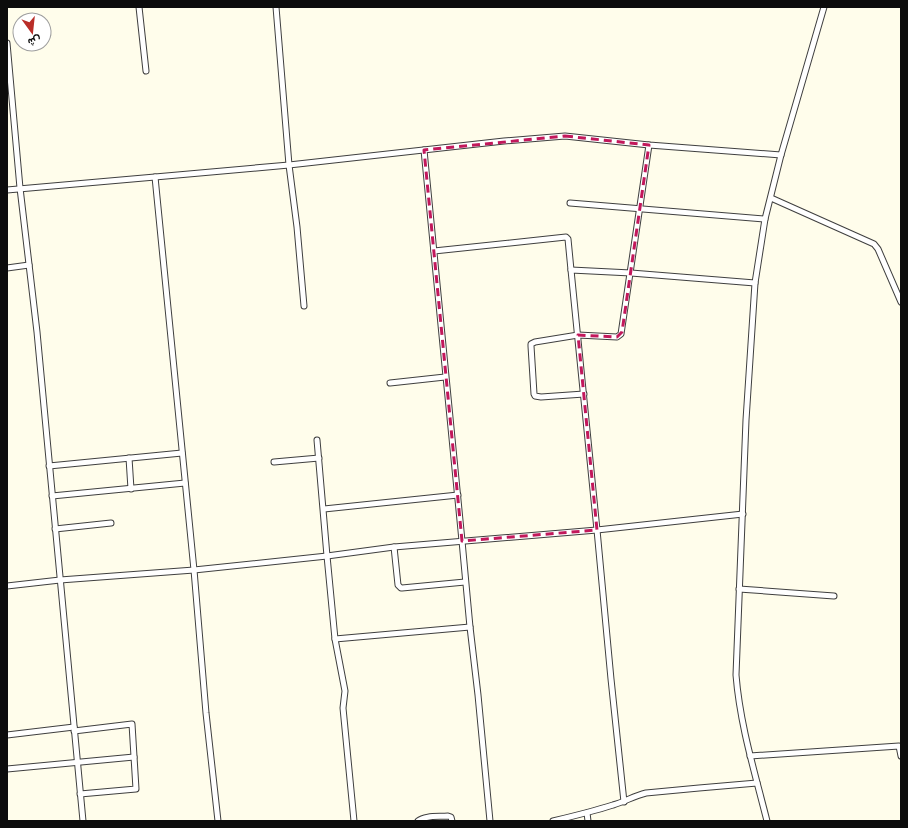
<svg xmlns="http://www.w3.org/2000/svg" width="908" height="828" font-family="Spectral,Vazirmatn,serif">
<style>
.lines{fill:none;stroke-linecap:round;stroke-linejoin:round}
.minor-casing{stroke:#3f3f3f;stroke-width:7}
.minor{stroke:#fff;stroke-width:5}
.marked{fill:none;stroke:#c2185b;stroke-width:3;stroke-dasharray:8 5;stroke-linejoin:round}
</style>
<rect width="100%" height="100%" fill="#fffdeb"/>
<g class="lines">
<defs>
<g id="minor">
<path d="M139 7 146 71"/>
<path d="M276 7 289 165 297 227 304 306"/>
<path d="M7 43 20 188 37 332 83 821"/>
<path d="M424 150 462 541 470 627 478 695 490 821"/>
<path d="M155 177 194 570 206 713 218 821"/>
<path d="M7 190 155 177 289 165 504 141 565 136 649 145 781 155"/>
<path d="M771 198 874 244 878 249 901 302"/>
<path d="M570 203 765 219"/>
<path d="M434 251 566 237 568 239 571 270"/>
<path d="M7 268 29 265"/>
<path d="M390 383 445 377"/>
<path d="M584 394 541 397 535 396 534 394 531 346V344L535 342 578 335 617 337 621 334 649 145"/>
<path d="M317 440 327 556 335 639 345 691 343 708 354 821"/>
<path d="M129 458 131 489"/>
<path d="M274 462 319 458"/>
<path d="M49 466 182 453"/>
<path d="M52 496 185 483"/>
<path d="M324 509 458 495"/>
<path d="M55 529 111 523"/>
<path d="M394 547 398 585 401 588H402L465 582"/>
<path d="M7 586 60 580 194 570 327 556 394 547 597 530 743 514"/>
<path d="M739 589 834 596"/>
<path d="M335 639 470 627"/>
<path d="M74 731 132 724 136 789 80 794"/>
<path d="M7 735 74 727"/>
<path d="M750 756 899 746 901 756"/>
<path d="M7 769 134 757"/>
<path d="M624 802 611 679 597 530 571 270 631 273 755 283"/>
<path d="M587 813 588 821"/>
<path d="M418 821C425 815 439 817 448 816L451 817 452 821"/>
<path d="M553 821C574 816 594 811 613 805 624 802 634 796 646 793L699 788 757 783"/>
<path d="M767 821C755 773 740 725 736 675L746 420 755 283 765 219 781 155 824 7"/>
</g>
</defs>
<!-- minor casing -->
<use href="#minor" class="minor-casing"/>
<!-- minor -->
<use href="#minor" class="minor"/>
</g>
<!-- marked area -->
<path class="marked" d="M565 136 649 145 622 332 617 337 578 335 597 530 462 541 424 150Z"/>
<!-- border -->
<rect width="908" height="828" fill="none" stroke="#0c0c0c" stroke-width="16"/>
<!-- north arrow -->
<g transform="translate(32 32) rotate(165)"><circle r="19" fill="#ffffff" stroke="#9e9e9e"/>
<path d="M0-3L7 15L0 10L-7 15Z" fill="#b92d27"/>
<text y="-6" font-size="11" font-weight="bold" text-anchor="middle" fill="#0c0c0c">ش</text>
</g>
</svg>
